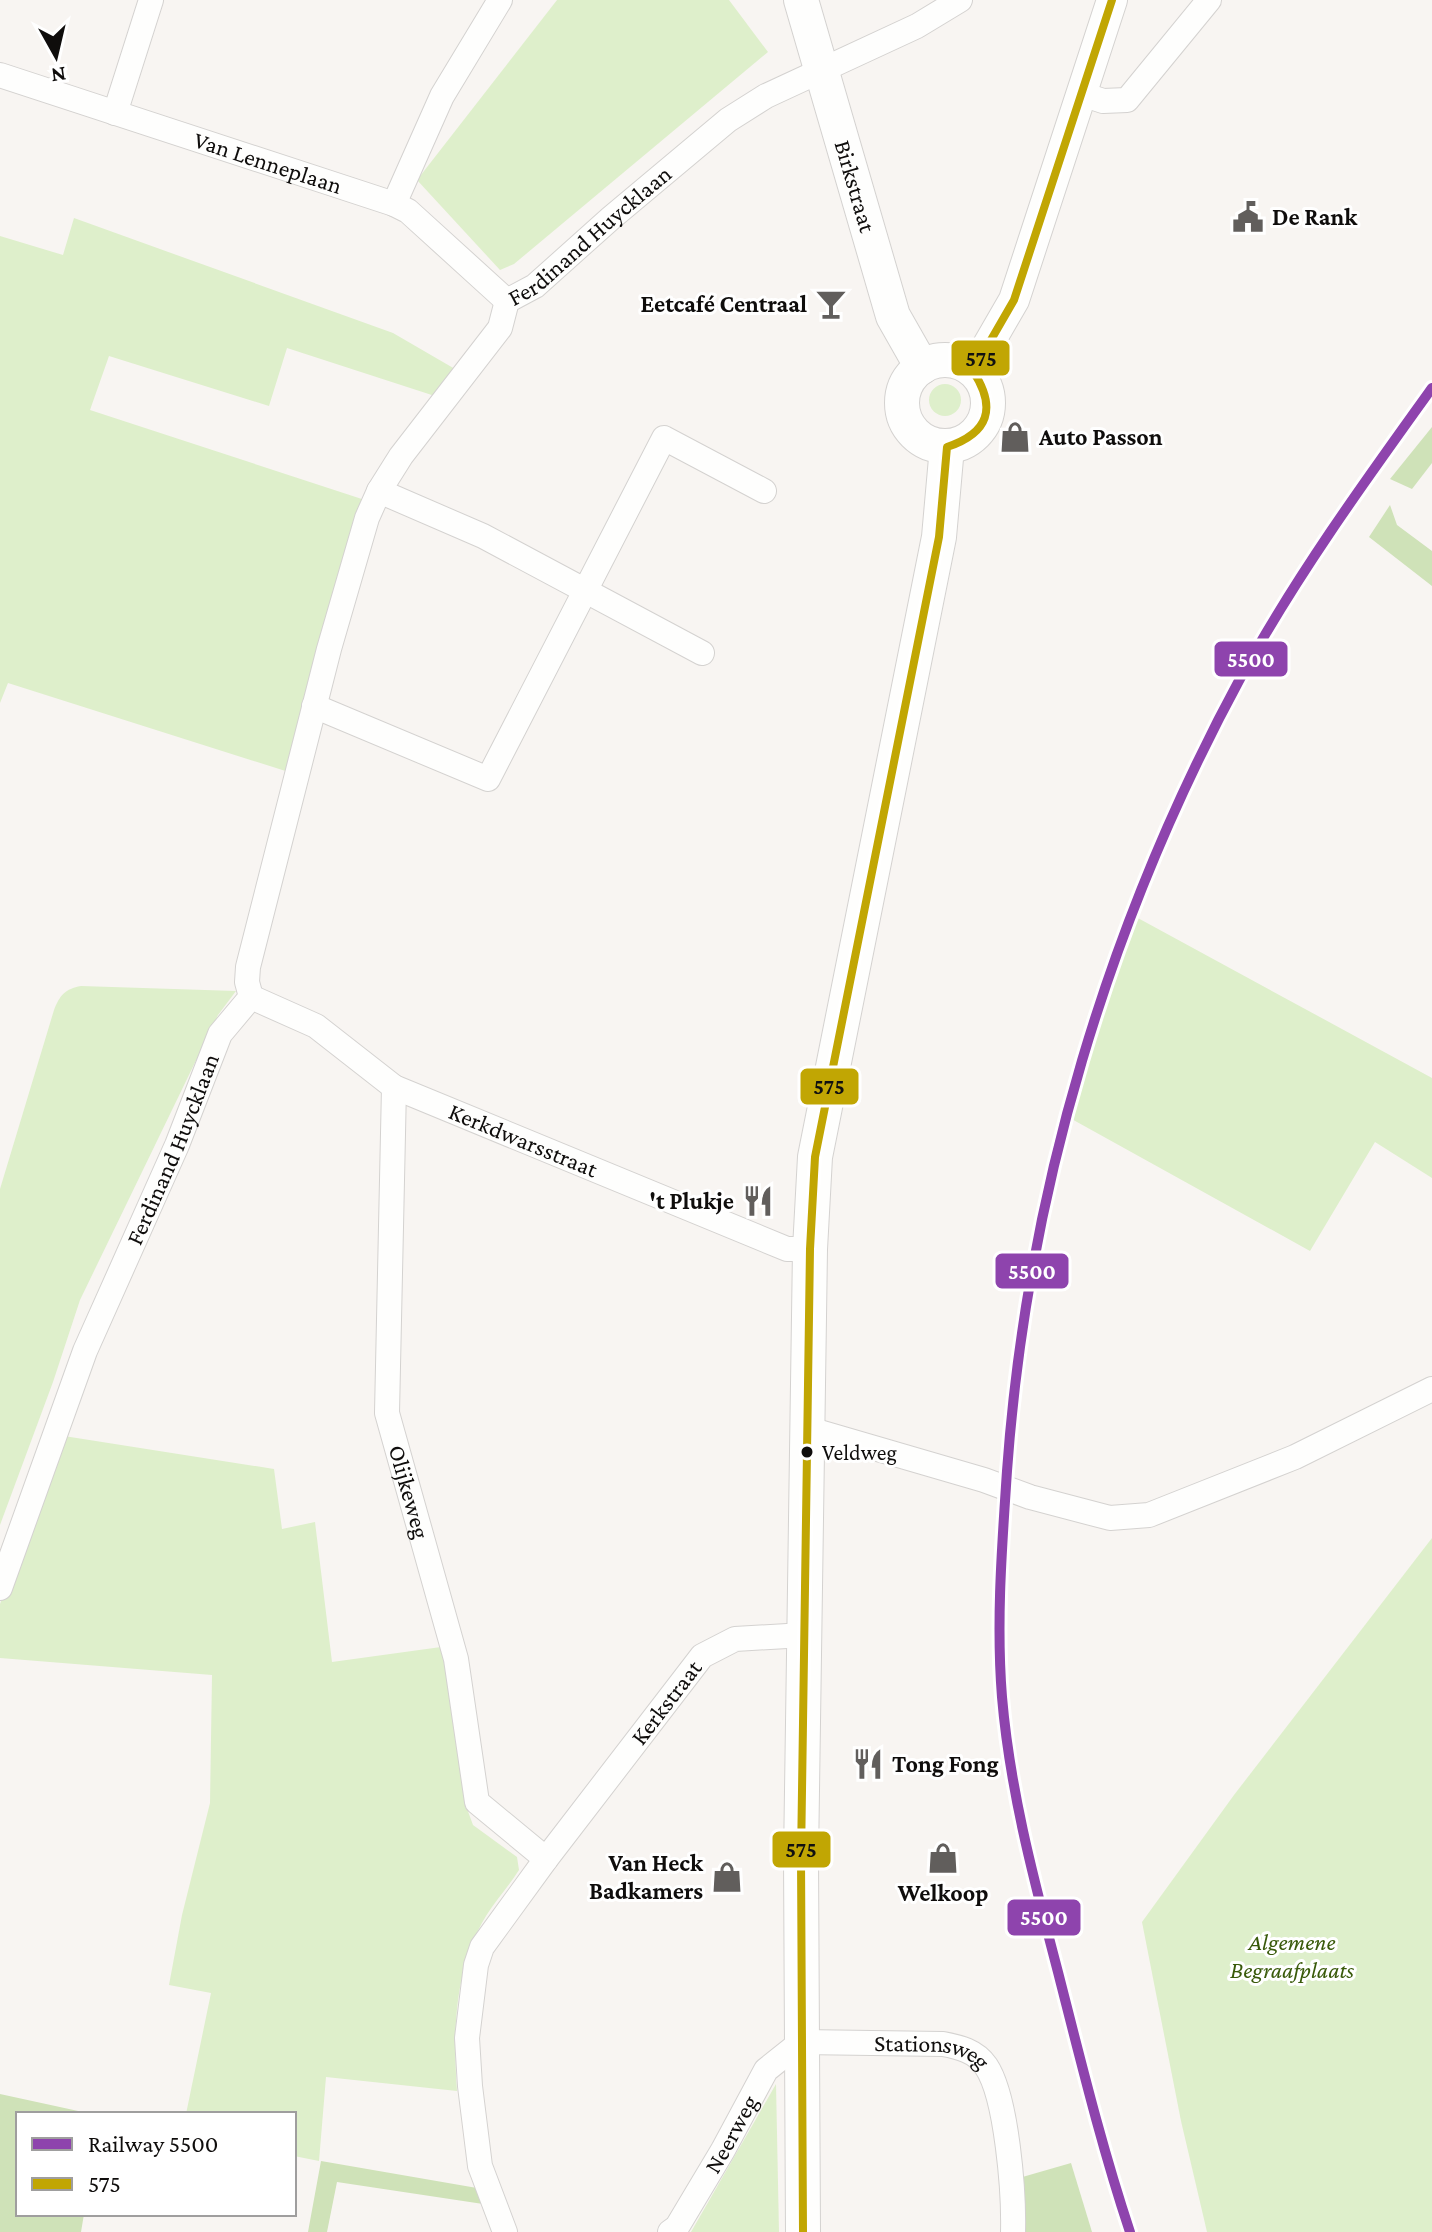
<svg xmlns="http://www.w3.org/2000/svg" width="1432" height="2232" font-family="'Crimson Pro',serif">
<style>
.green{fill:#deefcb}
.forest{fill:#cfe2b8}
.lines{fill:none;stroke-linecap:round;stroke-linejoin:round}
.minor-casing{stroke:#d4d2d0;stroke-width:26}
.tertiary-casing{stroke:#d4d2d0;stroke-width:32}
.secondary-casing{stroke:#d4d2d0;stroke-width:36}
.minor{stroke:#fefefd;stroke-width:24}
.tertiary{stroke:#fefefd;stroke-width:30}
.secondary{stroke:#fefefd;stroke-width:34}
.bus-1-casing{stroke:#fff;stroke-width:14}
.bus-1{stroke:#c1a603;stroke-width:8}
.rail-1-casing{stroke:#fff;stroke-width:16}
.rail-1{stroke:#8e44ad;stroke-width:10}
.bus-dot{fill:#0f0d0c;stroke:#fff;stroke-width:3}
.labels{text-anchor:middle;stroke-width:6;stroke-linejoin:round;paint-order:stroke}
.bus-label{font-size:22px;fill:#0f0d0c;stroke:#fff;text-anchor:start}
.street-label{font-size:24px;fill:#0f0d0c;stroke:#fff}
.poi-label{font-size:24px;font-weight:bold;fill:#0f0d0c;stroke:#fff;text-anchor:start}
.park-label{font-size:24px;font-style:italic;fill:#395a0a;stroke:#fff}
.line-badge{stroke:#fff;stroke-width:3}
.badge-label{font-size:22px;text-anchor:middle;font-weight:bold;fill:#fff}
.pale-badge-label{font-size:22px;text-anchor:middle;font-weight:bold;fill:#111}
</style>
<rect width="100%" height="100%" fill="#f8f5f2"/>
<!-- green -->
<g class="green">
<path d="M557 0H729L768 52 514 264 500 270 417 180Z"/>
<path d="M74 218 393 333 455 369 441 398 287 348 269 406 109 356 90 410 371 502 295 774 8 683 0 703V236L63 255Z"/>
<circle cx="945" cy="400" r="16"/>
<path d="M1136 917 1432 1078V1178L1375 1142 1310 1251 1068 1117 1101 1011Z"/>
<path d="M81 986 236 991 218 1015 80 1300 53 1382 0 1525V1189L54 1010C60 995 65 989 81 986Z"/>
<path d="M64 1436 274 1469 282 1529 315 1522 332 1662 441 1647 448 1678 466 1806 473 1825 517 1857 519 1870C509 1886 496 1900 486 1916 454 1969 453 2032 457 2091L326 2077 319 2161 294 2156V2114H186L211 1993 169 1985 182 1915 210 1803 212 1675 0 1658V1604Z"/>
<path d="M1432 1538V2232H1207L1181 2121 1142 1922 1234 1795Z"/>
<path d="M776 2084 779 2232H691Z"/>
</g>
<!-- forest -->
<g class="forest">
<path d="M1432 427V463L1412 489 1390 479Z"/>
<path d="M1390 505 1397 525 1432 551V586L1369 537Z"/>
<path d="M0 2094 92 2114H18V2214H84L81 2232H0Z"/>
<path d="M321 2161 477 2188 483 2204 337 2182 327 2232H308Z"/>
<path d="M1071 2163 1092 2232H1022L1019 2178Z"/>
</g>
<g class="lines">
<defs>
<g id="minor">
<path id="s1" d="M0 75 394 204 408 211 507 301"/>
<path d="M1082 94 1103 101 1127 100 1209 0"/>
<path d="M115 113 151 0"/>
<path d="M394 204 442 96 500 0"/>
<path d="M379 491 483 536 702 653"/>
<path d="M314 706 488 779 664 438 764 491"/>
<path id="s2" d="M251 997 316 1026 394 1087 787 1249H810"/>
<path id="s3" d="M394 1087 387 1413 456 1659 477 1802 546 1859"/>
<path d="M809 1429 984 1480 1030 1497 1110 1518 1149 1515 1295 1457 1432 1389"/>
<path id="s4" d="M0 1588 85 1351 177 1145 220 1034 251 997 247 982 248 967 329 649 367 518 379 491 401 456 500 328 507 301 535 286 611 218 728 120 766 96 917 26 960 0"/>
<path id="s5" d="M505 2232 480 2166 470 2086 467 2038 476 1965 482 1947 546 1859 702 1656 735 1639 804 1635"/>
<path id="s6" d="M670 2232 677 2227 723 2150 766 2070 801 2042 943 2044C959 2047 976 2051 986 2066 1007 2097 1014 2193 1013 2232"/>
</g>
<path id="tertiary" d="M973 371 1014 300 1112 0"/>
<g id="secondary">
<path id="s7" d="M801 0 893 316 922 367"/>
<circle cx="945" cy="403" r="43"/>
<path d="M803 2232 801 1858 810 1249 815 1157 939 537 947 447"/>
</g>
</defs>
<!-- minor casing -->
<use href="#minor" class="minor-casing"/>
<!-- tertiary casing -->
<use href="#tertiary" class="tertiary-casing"/>
<!-- secondary casing -->
<use href="#secondary" class="secondary-casing"/>
<!-- minor -->
<use href="#minor" class="minor"/>
<!-- tertiary -->
<use href="#tertiary" class="tertiary"/>
<!-- secondary -->
<use href="#secondary" class="secondary"/>
<defs>
<path id="bus-1" d="M803 2232 801 1858 810 1249 815 1157 939 537 947 447C989 433 997 408 973 371L1014 300 1112 0"/>
</defs>
<!-- bus-1 casing -->
<use href="#bus-1" class="bus-1-casing"/>
<!-- bus-1 -->
<use href="#bus-1" class="bus-1"/>
<defs>
<path id="rail-1" d="M1130 2232C1102 2148 1081 2062 1059 1976 1035 1884 1010 1792 1002 1697 996 1622 1002 1546 1007 1471 1027 1192 1109 920 1242 675 1297 575 1365 481 1432 388"/>
</defs>
<!-- rail-1 casing -->
<use href="#rail-1" class="rail-1-casing"/>
<!-- rail-1 -->
<use href="#rail-1" class="rail-1"/>
</g>
<!-- icons -->
<defs>
<symbol id="civic-bare" viewBox="-9 -9 18 18"><path d="M-.6-6.5H3V-4.5H.6V-3L4-1V1h2V6H-6V1h2V-1L-.6-3ZM-1.2 2.5V6h2.4V2.5Z" fill="#615e5c" stroke="#fff" stroke-width="2.5" paint-order="stroke"/></symbol>
<symbol id="bar-bare" viewBox="-9 -9 18 18"><path d="M-6-5H6L.8 .8V4.5H3.5V6h-7V4.5H-.8V.8Z" fill="#615e5c" stroke="#fff" stroke-width="2.5" paint-order="stroke"/></symbol>
<symbol id="shop-bare" viewBox="-9 -9 18 18"><path d="M-5-2.5h2.3a2.7 3.5 0 0 1 5.4 0H5L5.5 6h-11ZM-1.5-2.5h3a1.5 2.3 0 0 0-3 0Z" fill="#615e5c" stroke="#fff" stroke-width="2.5" paint-order="stroke"/></symbol>
<symbol id="restaurant-bare" viewBox="-9 -9 18 18"><path d="M-5-6h1v4h1v-4h1v4h1v-4h1v5L-1.5 .5V6h-2V.5L-5-1ZM5-6V6H3V1.5H1.5Q1.5-4 5-6Z" fill="#615e5c" stroke="#fff" stroke-width="2.5" paint-order="stroke"/></symbol>
</defs>
<g fill-rule="evenodd">
<use href="#civic-bare" x="1226" y="195" width="44" height="44"/>
<use href="#bar-bare" x="809" y="282" width="44" height="44"/>
<use href="#shop-bare" x="993" y="415" width="44" height="44"/>
<use href="#restaurant-bare" x="736" y="1179" width="44" height="44"/>
<use href="#restaurant-bare" x="846" y="1742" width="44" height="44"/>
<use href="#shop-bare" x="921" y="1836" width="44" height="44"/>
<use href="#shop-bare" x="705" y="1855" width="44" height="44"/>
</g>
<!-- markers -->
<circle class="bus-dot" cx="807" cy="1452" r="7"/>
<g class="labels">
<!-- bus labels -->
<g class="bus-label">
<text x="822" y="1460">Veldweg</text>
</g>
<!-- street labels -->
<g class="street-label">
<text dy="8" stroke="none"><textPath href="#s1" startOffset="282">Van Lenneplaan</textPath></text>
<text dy="8" stroke="none"><textPath href="#s7" startOffset="194">Birkstraat</textPath></text>
<text dy="8" stroke="none"><textPath href="#s4" startOffset="1506">Ferdinand Huycklaan</textPath></text>
<text dy="8" stroke="none"><textPath href="#s2" startOffset="310">Kerkdwarsstraat</textPath></text>
<text dy="8" stroke="none"><textPath href="#s4" startOffset="472">Ferdinand Huycklaan</textPath></text>
<text dy="8" stroke="none"><textPath href="#s3" startOffset="408">Olijkeweg</textPath></text>
<text dy="8" stroke="none"><textPath href="#s5" startOffset="598">Kerkstraat</textPath></text>
<text dy="8" stroke="none"><textPath href="#s6" startOffset="366">Stationsweg</textPath></text>
<text dy="8" stroke="none"><textPath href="#s6" startOffset="116">Neerweg</textPath></text>
</g>
<!-- poi labels -->
<g class="poi-label">
<text x="1272" y="225">De Rank</text>
<text x="807" y="312" text-anchor="end">Eetcafé Centraal</text>
<text x="1039" y="445">Auto Passon</text>
<text x="734" y="1209" text-anchor="end">'t Plukje</text>
<text x="892" y="1772">Tong Fong</text>
<text x="703" y="1871" text-anchor="end">Van Heck<tspan x="703" dy="28">Badkamers</tspan></text>
<text x="943" y="1901" text-anchor="middle">Welkoop</text>
</g>
<!-- park labels -->
<g class="park-label">
<text x="1292" y="1950">Algemene<tspan x="1292" dy="28">Begraafplaats</tspan></text>
</g>
</g>
<g class="line-badge">
<rect x="950" y="339" width="61" height="38" rx="8" fill="#c1a603"/>
<rect x="1213" y="640" width="76" height="38" rx="8" fill="#8e44ad"/>
<rect x="799" y="1067" width="61" height="39" rx="8" fill="#c1a603"/>
<rect x="994" y="1252" width="76" height="38" rx="8" fill="#8e44ad"/>
<rect x="771" y="1830" width="61" height="39" rx="8" fill="#c1a603"/>
<rect x="1006" y="1898" width="76" height="39" rx="8" fill="#8e44ad"/>
</g>
<g class="badge-label">
<text x="1251" y="667">5500</text>
<text x="1032" y="1279">5500</text>
<text x="1044" y="1925">5500</text>
</g>
<g class="pale-badge-label">
<text x="981" y="366">575</text>
<text x="829" y="1094">575</text>
<text x="801" y="1857">575</text>
</g>
<!-- legend -->
<rect x="16" y="2112" width="280" height="104" fill="#ffffff" stroke="#9f9e9e" stroke-width="2"/>
<rect x="32" y="2138" width="40" height="12" fill="#8e44ad" stroke="#9f9e9e" stroke-width="2"/>
<text x="88" y="2152" font-size="24" fill="#0f0d0c">Railway 5500</text>
<rect x="32" y="2178" width="40" height="12" fill="#c1a603" stroke="#9f9e9e" stroke-width="2"/>
<text x="88" y="2192" font-size="24" fill="#0f0d0c">575</text>
<!-- north arrow -->
<g transform="translate(56 56) rotate(172)" stroke="#ffffff" stroke-width="6" paint-order="stroke">
<path d="M0-6L14 30L0 20L-14 30Z" fill="#0f0d0c"/>
<text y="-12" font-size="22" font-weight="bold" text-anchor="middle" fill="#0f0d0c">N</text>
</g>
</svg>
